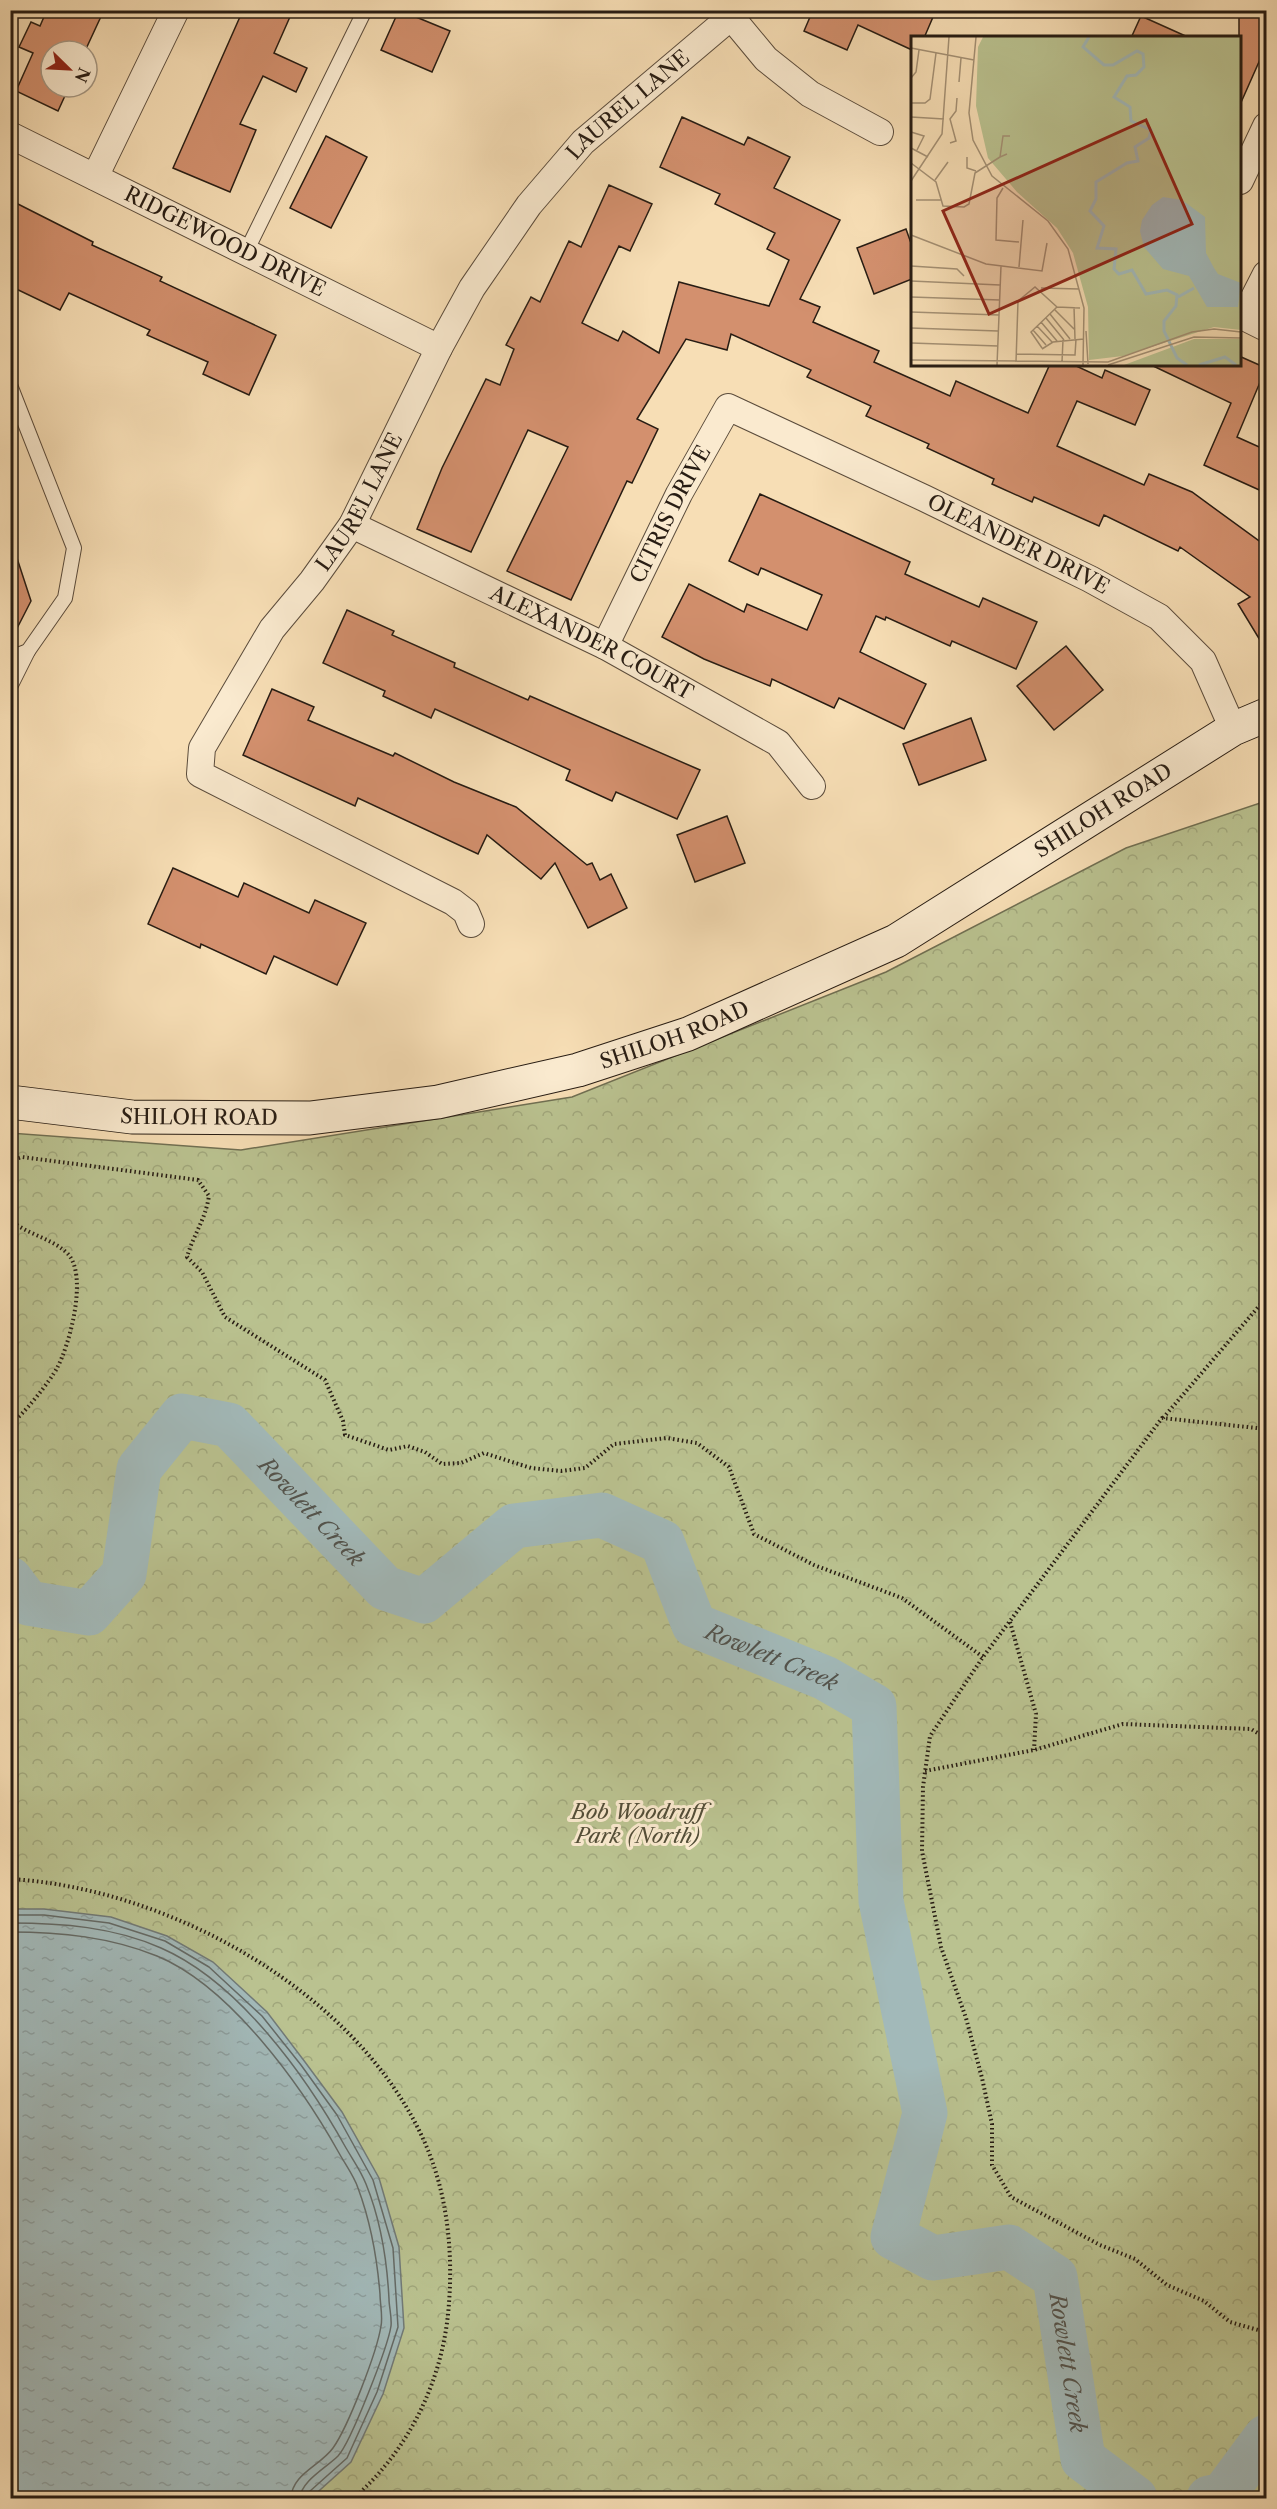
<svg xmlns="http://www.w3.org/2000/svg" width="1277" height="2509" font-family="'Libre Caslon Text',serif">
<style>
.forest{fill:url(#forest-crowns);stroke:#706f52;stroke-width:1.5}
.water{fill:url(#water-ripples);stroke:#717a77;stroke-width:1.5}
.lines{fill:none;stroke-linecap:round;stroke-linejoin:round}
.shore{stroke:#646a66;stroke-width:1.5}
.river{stroke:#a2b9b9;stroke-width:45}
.building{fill:#d3906e;stroke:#271c13;stroke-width:1.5}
.service-casing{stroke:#5b4c3c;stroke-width:16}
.minor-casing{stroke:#5b4c3c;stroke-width:28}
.secondary-casing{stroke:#271c13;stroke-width:35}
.path{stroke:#271c13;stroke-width:4;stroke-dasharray:1.5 3;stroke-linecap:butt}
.service{stroke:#faeacf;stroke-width:14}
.minor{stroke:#faeacf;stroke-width:26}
.secondary{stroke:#faeacf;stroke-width:33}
.labels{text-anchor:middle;stroke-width:6;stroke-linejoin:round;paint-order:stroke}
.street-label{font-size:21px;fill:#271c13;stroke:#faeacf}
.park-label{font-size:21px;font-style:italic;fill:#534e38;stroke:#faeacf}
.water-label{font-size:22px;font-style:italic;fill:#52534d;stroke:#faeacf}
.inset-river{fill:none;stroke:#a2b9b9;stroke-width:3}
.inset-road{fill:none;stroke:#a49074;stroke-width:1.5}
.view{fill:#8f2418;fill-opacity:0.15;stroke:#8f2418;stroke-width:3}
.inset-edge{fill:none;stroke:#271c13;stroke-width:3}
</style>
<defs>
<pattern id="forest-crowns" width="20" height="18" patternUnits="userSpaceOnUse" patternTransform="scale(1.5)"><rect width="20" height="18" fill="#bac290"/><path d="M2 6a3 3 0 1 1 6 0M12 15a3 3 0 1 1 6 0" fill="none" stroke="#a0a67b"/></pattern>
<pattern id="water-ripples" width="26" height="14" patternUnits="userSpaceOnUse" patternTransform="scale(1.5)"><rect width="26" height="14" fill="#a2b9b9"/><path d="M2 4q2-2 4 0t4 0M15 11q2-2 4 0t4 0" fill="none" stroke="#8c9e9e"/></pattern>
</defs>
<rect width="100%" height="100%" fill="#f7deb5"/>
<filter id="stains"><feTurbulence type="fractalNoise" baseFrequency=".00333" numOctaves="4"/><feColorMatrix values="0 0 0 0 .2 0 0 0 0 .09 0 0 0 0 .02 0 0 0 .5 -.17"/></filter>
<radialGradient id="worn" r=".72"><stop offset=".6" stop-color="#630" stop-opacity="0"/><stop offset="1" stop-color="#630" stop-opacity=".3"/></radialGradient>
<!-- forest -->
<path class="forest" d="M1266 801V2498H11L10 1133 241 1150 572 1097 886 972 1126 848Z"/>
<!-- water -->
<path class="water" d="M11 1909H44L111 1917 167 1936 213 1962 267 2012 305 2062 342 2112 379 2178 399 2247 404 2328 383 2394 351 2462 311 2498H11Z"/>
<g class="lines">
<!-- shore -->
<g class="shore">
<path d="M10 1915H44L109 1923 165 1941 209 1967 262 2016 301 2065 337 2115 373 2180 393 2248 398 2327 377 2392 347 2458 309 2492 307 2498"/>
<path d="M10 1923C62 1923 114 1927 161 1948 239 1982 306 2076 346 2148 353 2160 361 2171 366 2184 381 2221 387 2259 389 2299 389 2307 392 2317 391 2326 388 2346 351 2442 338 2456 326 2468 301 2481 300 2498"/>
<path d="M10 1932C61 1932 110 1937 157 1956 230 1986 301 2085 339 2153 345 2164 354 2176 358 2188 371 2223 377 2257 380 2294 380 2304 383 2316 381 2326 377 2352 348 2427 333 2448 320 2466 292 2474 291 2498"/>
</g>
<!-- river -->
<g class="river">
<path id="s1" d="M10 1579 28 1603 89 1613 124 1574 139 1469 182 1416 229 1425 385 1588 424 1601 514 1526 602 1515 662 1542 694 1625 825 1678 874 1706 881 1901 925 2113 893 2237 933 2258 1009 2247 1055 2277 1083 2459 1135 2498"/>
<path d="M1209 2498 1223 2495 1266 2437"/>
</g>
</g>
<!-- building -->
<g class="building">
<path d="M47 10H104L85 51H51V87H69L58 111 16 91 33 53 19 47 31 22 40 26Z"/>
<path d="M243 10H293L274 53 307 68 296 92 263 76 240 124 256 130 230 192 173 168Z"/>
<path d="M399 10 450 31 432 72 381 50Z"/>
<path d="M813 10H936L924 38H912V50L858 25 847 50 804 31Z"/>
<path d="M1239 10H1266V46L1239 107Z"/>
<path d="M1141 16 1190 38H1131Z"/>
<path d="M682 117 744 145 748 137 790 157 774 188 840 220 800 299 820 307 813 322 879 351 874 362 950 396 956 381 1028 413 1050 364H1072L1102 378 1105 370 1150 390 1135 425 1077 401 1057 446 1144 485 1149 474 1192 492 1266 546V650L1238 604 1250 597 1180 547 1178 551 1104 515 1099 526 1034 497 1032 502 992 484 994 479 927 448 929 444 866 416 871 406 807 377 811 370 731 334 727 350 686 339 637 419 658 429 632 483 627 481 571 600 507 571 568 447 528 430 471 552 417 529 442 468 486 379 500 385 514 349 506 345 531 297 540 302 569 241 581 247 609 185 652 204 630 251 619 246 582 323 618 341 623 331 659 353 679 282 769 306 789 260 767 249 775 233 715 204 720 194 660 167Z"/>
<path d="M326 136 367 157 331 228 290 208Z"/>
<path d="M10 200 93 242 92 245 162 277 160 281 276 335 249 395 203 374 208 362 147 335 150 330 69 293 60 310 10 286Z"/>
<path d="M906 229 912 246V279L874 294 857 248Z"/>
<path d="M1239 356 1266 368 1237 437 1266 450V493L1204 465 1231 403 1149 364H1239Z"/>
<path d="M760 494 910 562 905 574 979 607 983 598 1037 622 1016 669 952 641 950 646 886 617 885 620 876 616 860 652 926 684 904 729 839 698 834 708 772 679 770 686 704 659 662 637 689 584 744 612 747 604 807 630 822 595 761 568 758 575 729 561Z"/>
<path d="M14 549 31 601 10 642V550Z"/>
<path d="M347 610 394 631 392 635 455 663 454 667 528 700 530 696 700 770 677 819 616 792 612 801 566 780 570 770 435 709 431 718 383 696 385 691 323 663Z"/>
<path d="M1066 646 1103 690 1054 730 1017 686Z"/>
<path d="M272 689 314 707 308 720 393 756 395 753 454 782 516 807 587 865 592 863 600 880 611 874 627 908 588 928 555 863 541 879 487 835 478 854 358 798 355 806 243 755Z"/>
<path d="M971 718 986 760 919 785 903 744Z"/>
<path d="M727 816 745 863 695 882 677 835Z"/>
<path d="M173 868 238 897 244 883 309 913 315 900 366 923 337 985 274 956 266 974 201 944 200 948 148 924Z"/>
</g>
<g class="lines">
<defs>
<g id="service">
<path d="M246 252 365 10"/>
<path d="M10 385 74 548 65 598 28 651 10 658"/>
<path d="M10 687 28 651"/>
</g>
<g id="minor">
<path d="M732 18 766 59 810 94 880 132"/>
<path id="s2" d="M10 135 439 348"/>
<path d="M95 177 176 10"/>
<path d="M1240 181 1266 126"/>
<path d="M1240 315 1266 328"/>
<path d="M1244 317 1266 274"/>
<path id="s3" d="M352 525 605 646 778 743 812 786"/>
<path id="s4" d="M605 646 679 494 728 407 924 498 1090 579 1159 617 1203 661 1233 729"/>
<path id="s5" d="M471 924 466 912 453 902 200 774 202 748 272 629 312 581 352 525 439 348 472 288 529 205 583 142 739 10"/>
</g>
<g id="secondary">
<path id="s6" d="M10 1102 132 1117 310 1118 438 1102 578 1070 688 1034 896 941 1233 729 1266 715"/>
</g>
</defs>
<!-- service casing -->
<use href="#service" class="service-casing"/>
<!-- minor casing -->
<use href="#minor" class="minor-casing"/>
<!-- secondary casing -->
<use href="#secondary" class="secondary-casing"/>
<!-- path -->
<g class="path">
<path d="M10 1161 22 1157 198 1180 209 1196C205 1221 194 1233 187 1257L202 1272 225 1317 325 1380 343 1421 345 1435 389 1450 408 1446 425 1452 442 1464 461 1463 484 1453 531 1468 561 1471 585 1468 614 1444 667 1438 697 1443 729 1467 754 1534 814 1565 902 1598 983 1657"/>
<path d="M10 1219C26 1235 51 1237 68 1254 88 1276 70 1344 57 1368 51 1380 21 1418 10 1424"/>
<path d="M1163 1418 1266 1298"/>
<path d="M1266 1429 1162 1418 983 1657 930 1736 923 1787 922 1851 941 1947 966 2018 982 2078 992 2124V2165L1011 2197 1100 2245 1135 2259 1167 2285 1204 2301 1230 2322 1258 2330 1266 2328"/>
<path d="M1010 1622 1036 1714 1034 1750"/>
<path d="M925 1771 1034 1750 1123 1724 1251 1729 1266 1738"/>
<path d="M10 1879C170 1888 359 1993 425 2143 447 2193 453 2250 449 2303 444 2378 410 2449 354 2498"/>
</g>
<!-- service -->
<use href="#service" class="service"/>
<!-- minor -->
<use href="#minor" class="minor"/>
<!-- secondary -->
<use href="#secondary" class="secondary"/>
</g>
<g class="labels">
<!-- street labels -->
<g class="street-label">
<text dy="7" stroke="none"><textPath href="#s5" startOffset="1116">LAUREL LANE</textPath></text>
<text dy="7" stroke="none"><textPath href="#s2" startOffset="240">RIDGEWOOD DRIVE</textPath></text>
<text dy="7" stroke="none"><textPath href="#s5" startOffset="632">LAUREL LANE</textPath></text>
<text dy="7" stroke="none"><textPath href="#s4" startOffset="147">CITRIS DRIVE</textPath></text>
<text dy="7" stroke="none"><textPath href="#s4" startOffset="590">OLEANDER DRIVE</textPath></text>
<text dy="7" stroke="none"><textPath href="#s3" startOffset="267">ALEXANDER COURT</textPath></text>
<text dy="7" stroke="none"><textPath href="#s6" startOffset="1162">SHILOH ROAD</textPath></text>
<text dy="7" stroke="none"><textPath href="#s6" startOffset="676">SHILOH ROAD</textPath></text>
<text dy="7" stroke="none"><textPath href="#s6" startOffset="190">SHILOH ROAD</textPath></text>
</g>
<!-- park labels -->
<g class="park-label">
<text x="638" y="1819">Bob Woodruff<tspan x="638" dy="24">Park (North)</tspan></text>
</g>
<!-- water labels -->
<g class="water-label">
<text dy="8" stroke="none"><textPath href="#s1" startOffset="486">Rowlett Creek</textPath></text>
<text dy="8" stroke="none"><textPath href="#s1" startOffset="1078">Rowlett Creek</textPath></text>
<text dy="8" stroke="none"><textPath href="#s1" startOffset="1995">Rowlett Creek</textPath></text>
</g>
</g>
<!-- overview -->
<g transform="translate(911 36)">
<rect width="330" height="330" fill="#f7deb5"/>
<path d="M72 1H330V294L303 291 212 320 178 324 177 271 162 217 146 192 106 156 77 122 65 70 67 11ZM283 303H330V329H213Z" fill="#bac290"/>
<path d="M252 161 271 164 294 181 295 217 303 232 307 238 330 247 327 271H296L278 240 252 233 233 211 229 195 231 184 241 169Z" fill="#a2b9b9"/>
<path class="inset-river" d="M178 1 172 11 193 29H202L226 15 232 18 233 31 225 39 216 40 203 61 219 71 220 85 240 94 238 102 224 111 227 125 216 127 185 146V163L179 175 193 190 186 212 205 213 203 233 208 238 221 234 235 258 256 254 266 259 265 270 253 285V295L266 322 276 329M267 261 283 252M288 329 314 321 325 329"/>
<path class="inset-road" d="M65 1 58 77 62 104 81 140 137 185 157 213 173 272 172 329M0 12 63 24M0 42 5 36 8 14M48 46 50 22M0 67H14L19 63 25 17M0 81 33 83M0 96 13 100 6 114M39 107 45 105 39 83 45 75 46 62M0 112 17 121M96 118 89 121 92 100H99M56 121V132L65 135M0 127 25 146 32 170 53 171 58 168 64 137 89 121M24 144 37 126M0 145 31 98 38 1M92 152 86 162 85 204 108 206M5 164H30M0 199 75 228 131 235 136 207M0 230 46 233 53 240M108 231 112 184M0 245 89 249M130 252 168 253M0 261 89 264M163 271 164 303M144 274 163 293M0 276 88 279M139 278 159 303M135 282 153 304M130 286 146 305M126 290 141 306M0 292 87 295M122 294 135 309M175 295 177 328M0 307 87 310M131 312 120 296 146 271 169 272M131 313 142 306 173 303M105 318 164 319 165 303M0 324 197 326 281 296 303 293 330 296M105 326 107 265 124 251 146 271M151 326 152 304M86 329 90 230M197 329 283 301 330 302"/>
<path class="view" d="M235 84 281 188 78 278 32 175Z"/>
<rect width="330" height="330" class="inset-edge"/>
</g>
<!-- margin -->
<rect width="1277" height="2509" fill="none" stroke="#f7deb5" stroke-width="36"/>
<rect x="12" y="12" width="1253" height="2485" fill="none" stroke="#271c13" stroke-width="3"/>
<rect x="18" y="18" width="1241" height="2473" fill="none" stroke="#271c13" stroke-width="1.5"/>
<!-- north arrow -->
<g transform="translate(69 69) rotate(114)"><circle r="28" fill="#faeacf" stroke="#a69884" stroke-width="1.5"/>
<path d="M0-4.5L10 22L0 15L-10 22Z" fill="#8f2418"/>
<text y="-9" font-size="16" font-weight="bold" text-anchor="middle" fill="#271c13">N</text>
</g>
<rect width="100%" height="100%" filter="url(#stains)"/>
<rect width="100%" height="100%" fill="url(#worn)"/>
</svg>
